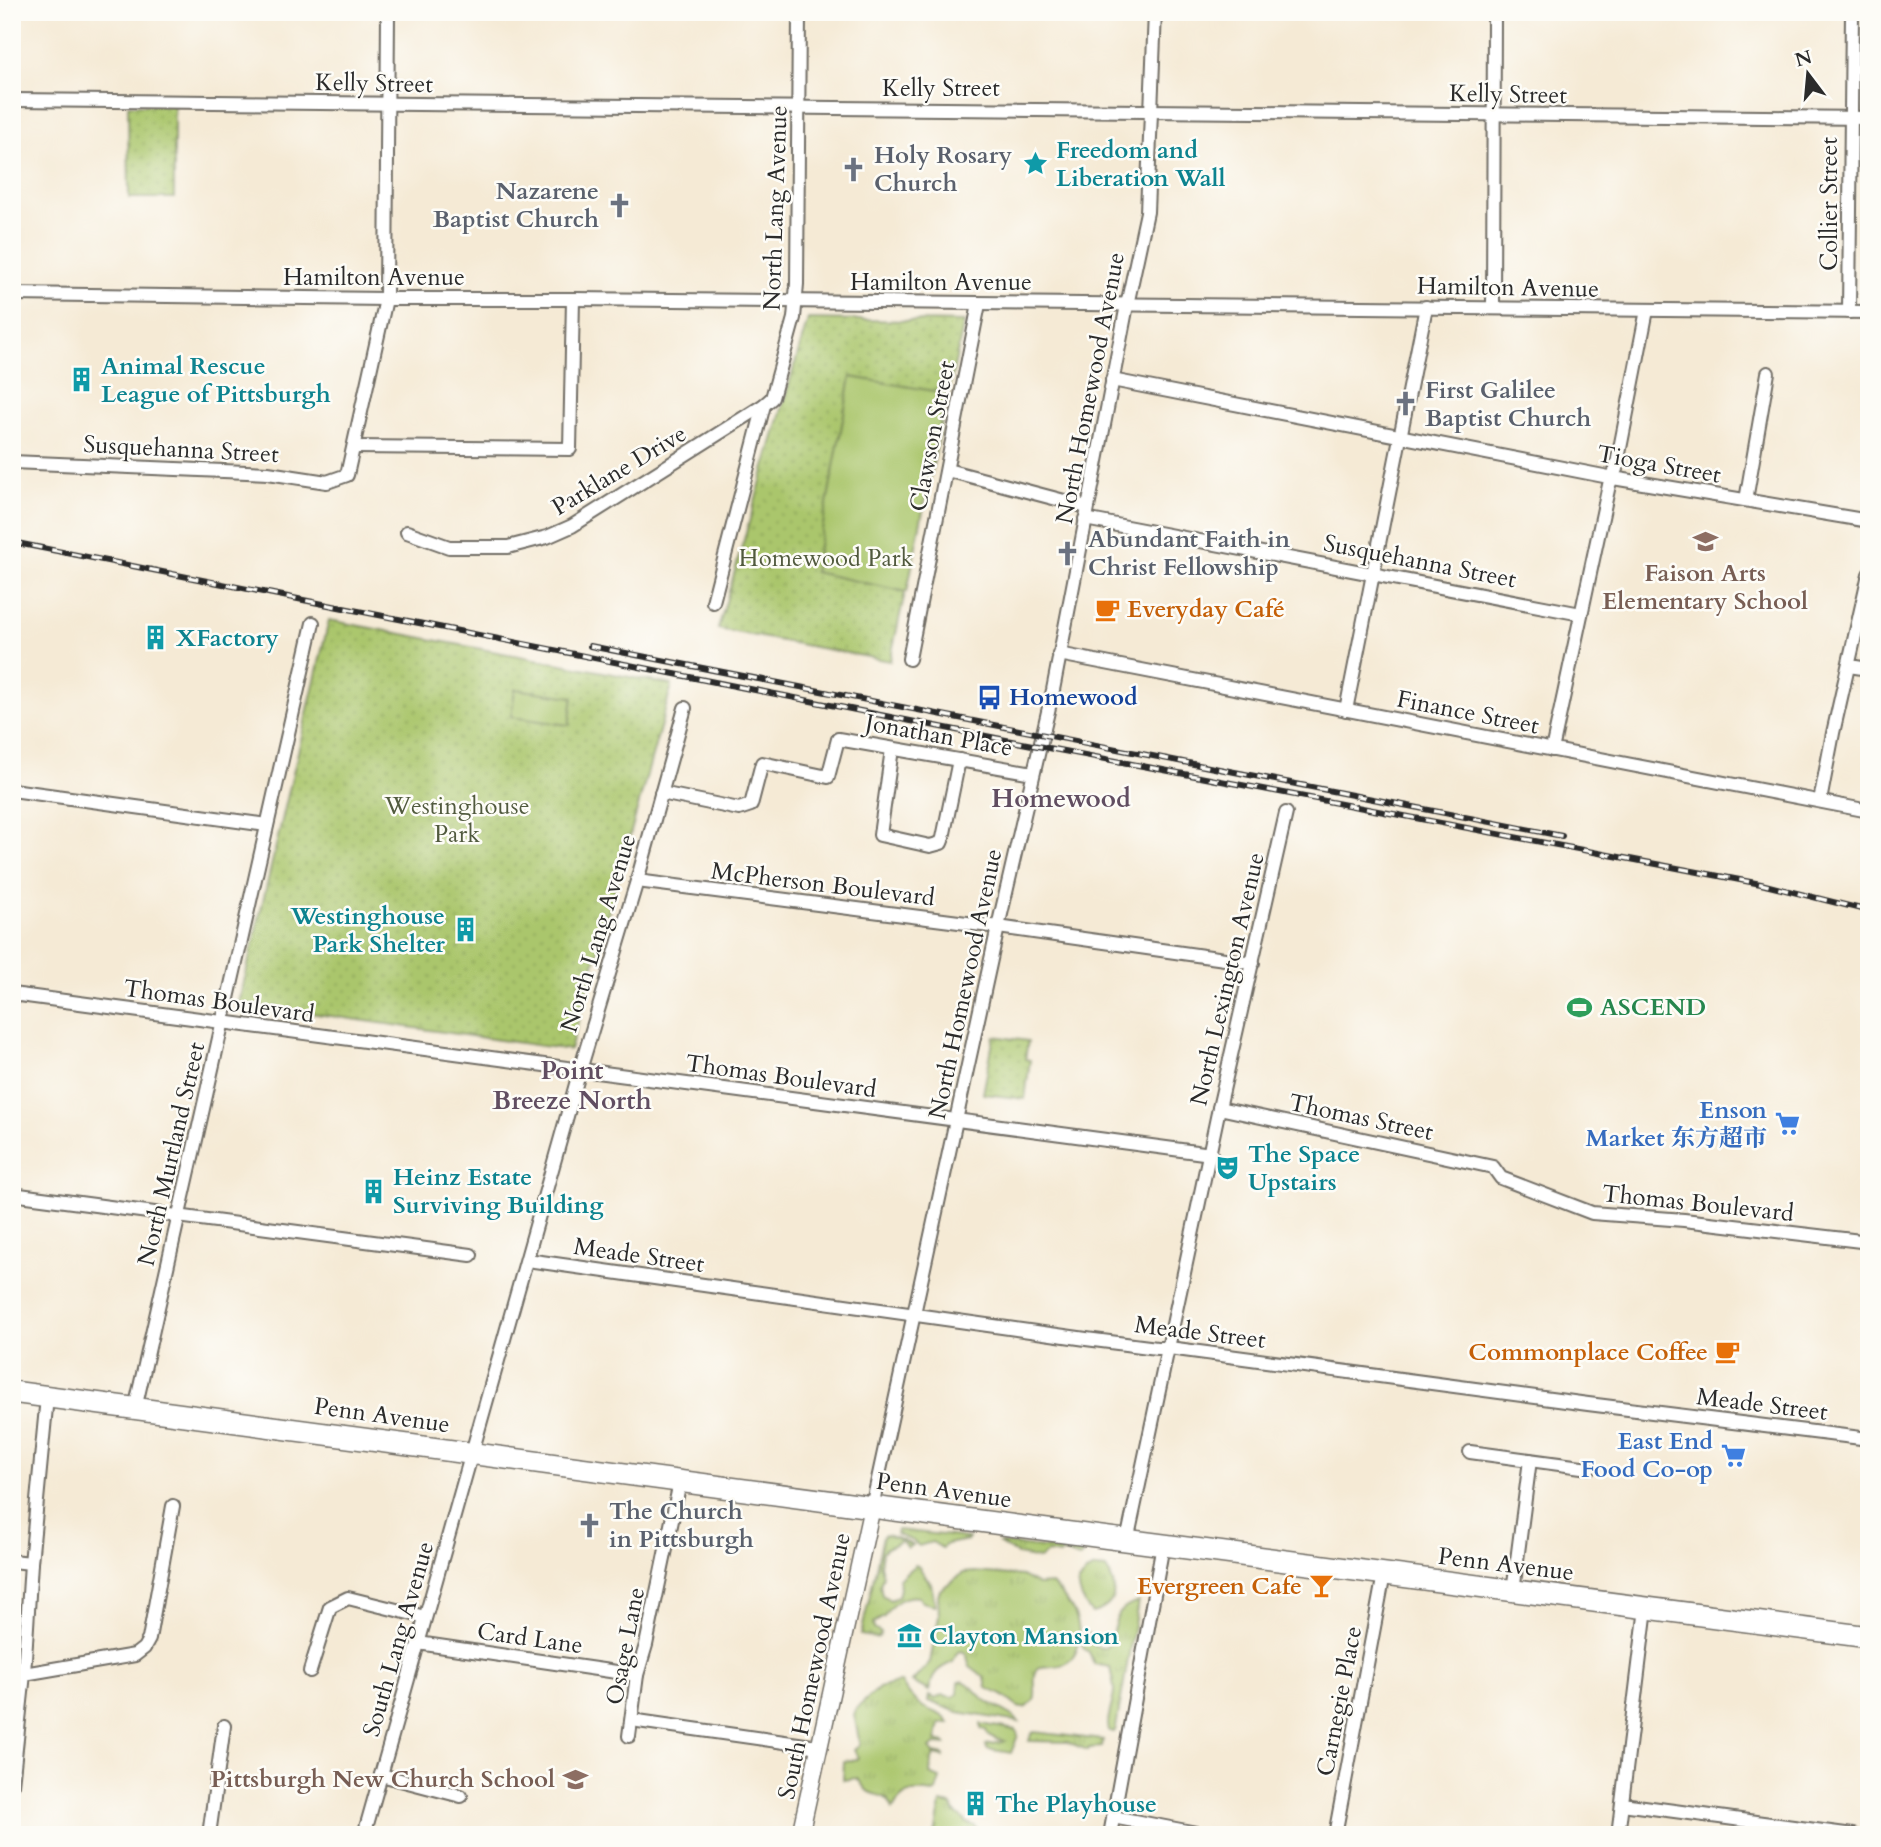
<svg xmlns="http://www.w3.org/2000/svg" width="1881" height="1847" font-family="Cardo,'Noto Serif SC',serif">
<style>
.grass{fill:url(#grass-tufts);stroke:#6a784c;stroke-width:2}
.park{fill:url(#park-dots);stroke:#6a784c;stroke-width:2}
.pitch{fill:#aac66c;stroke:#6a784c;stroke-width:2}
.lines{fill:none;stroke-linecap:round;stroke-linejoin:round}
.pedestrian-casing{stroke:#726e66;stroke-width:13}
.minor-casing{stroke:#726e66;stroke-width:16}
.tertiary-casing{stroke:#726e66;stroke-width:19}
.trunk-casing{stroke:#726e66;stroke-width:24}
.pedestrian{stroke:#fff;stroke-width:10}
.minor{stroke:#fff;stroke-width:12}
.tertiary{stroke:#fff;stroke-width:16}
.trunk{stroke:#fff;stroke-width:21}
.rail-casing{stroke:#2b2b2b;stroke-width:6}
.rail{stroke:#fdfcf7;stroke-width:3.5;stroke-dasharray:10;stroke-linecap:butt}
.labels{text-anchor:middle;stroke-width:5;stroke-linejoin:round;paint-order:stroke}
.street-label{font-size:24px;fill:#2b2b2b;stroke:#fdfcf7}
.culture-label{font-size:24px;font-weight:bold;fill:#0d838f;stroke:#fdfcf7;text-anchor:start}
.worship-label{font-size:24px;font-weight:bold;fill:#5b616d;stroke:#fdfcf7;text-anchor:start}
.park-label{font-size:24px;fill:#515a3e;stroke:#fdfcf7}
.education-label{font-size:24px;font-weight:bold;fill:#785e54;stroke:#fdfcf7}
.food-label{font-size:24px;font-weight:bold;fill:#c56008;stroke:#fdfcf7;text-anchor:end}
.transit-label{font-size:24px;font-weight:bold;fill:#164399;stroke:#fdfcf7;text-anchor:start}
.leisure-label{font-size:24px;font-weight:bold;fill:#27864d;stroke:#fdfcf7;text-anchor:start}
.shop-label{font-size:24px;font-weight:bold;fill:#366cbe;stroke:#fdfcf7;text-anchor:end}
.neighbourhood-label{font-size:26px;font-weight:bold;fill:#614e61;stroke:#fdfcf7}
</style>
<defs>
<pattern id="grass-tufts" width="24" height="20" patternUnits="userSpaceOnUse" patternTransform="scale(1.75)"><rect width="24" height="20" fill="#aac66c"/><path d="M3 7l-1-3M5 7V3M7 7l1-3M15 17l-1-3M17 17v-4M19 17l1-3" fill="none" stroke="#92aa5e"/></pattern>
<pattern id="park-dots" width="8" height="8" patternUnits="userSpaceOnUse" patternTransform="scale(1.75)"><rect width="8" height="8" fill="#aac66c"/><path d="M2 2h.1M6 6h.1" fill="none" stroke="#92aa5e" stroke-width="1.8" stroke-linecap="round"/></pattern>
</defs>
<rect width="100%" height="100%" fill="#fdfcf7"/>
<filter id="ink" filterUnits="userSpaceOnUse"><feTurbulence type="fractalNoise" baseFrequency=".0143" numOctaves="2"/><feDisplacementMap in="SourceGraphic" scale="14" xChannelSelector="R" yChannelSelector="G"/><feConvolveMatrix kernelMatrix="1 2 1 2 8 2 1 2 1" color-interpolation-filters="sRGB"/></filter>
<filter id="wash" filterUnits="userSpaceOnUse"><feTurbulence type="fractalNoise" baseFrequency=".00686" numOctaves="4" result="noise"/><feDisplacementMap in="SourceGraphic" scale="28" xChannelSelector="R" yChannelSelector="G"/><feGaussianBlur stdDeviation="1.57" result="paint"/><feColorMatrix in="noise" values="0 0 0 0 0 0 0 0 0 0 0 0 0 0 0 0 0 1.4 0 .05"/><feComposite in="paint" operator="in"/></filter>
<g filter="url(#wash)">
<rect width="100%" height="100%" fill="#f5ead5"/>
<!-- grass -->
<g class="grass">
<path d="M897 1530 907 1531 969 1538 968 1540 947 1544 942 1548 932 1542 919 1546 913 1541 896 1534Z"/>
<path d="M886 1535 902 1540 912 1545 907 1548 902 1541 886 1548 882 1552 880 1565 883 1576 880 1585 882 1595 890 1600 898 1597 900 1588 899 1579 915 1565 918 1566 931 1584 935 1603 934 1605 922 1602 919 1597C905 1594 890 1604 884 1617L873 1623 874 1629 881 1633 879 1637 875 1638 861 1635 883 1536Z"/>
<path d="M998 1543 1082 1552V1556L1079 1558 1064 1552 1059 1555 1048 1553 1039 1559 1018 1555Z"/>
<path d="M1095 1568 1106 1569C1119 1587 1117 1607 1092 1613 1083 1604 1079 1594 1078 1582L1087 1572Z"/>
<path d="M975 1572 1022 1576 1038 1585 1052 1584C1059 1592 1068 1601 1073 1611 1081 1626 1083 1653 1066 1663 1058 1668 1047 1665 1038 1668 1032 1677 1036 1685 1035 1695 1035 1700 1034 1701 1030 1704 1019 1715 1012 1700 1002 1695 997 1693 992 1691 987 1688L985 1678 970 1667 966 1653 961 1651 957 1653 953 1662C935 1670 934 1672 929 1691L912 1682 930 1662 939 1616 938 1595 940 1590 963 1573Z"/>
<path d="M1138 1602 1116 1728 1114 1732 1109 1731C1105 1719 1114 1704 1114 1690 1114 1684 1111 1674 1110 1667L1094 1664 1089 1652 1083 1648 1082 1638 1085 1632 1089 1634C1092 1644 1095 1648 1105 1648L1109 1644C1117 1622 1113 1610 1138 1602Z"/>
<path d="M962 1681C972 1683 976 1694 984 1699 996 1708 1009 1711 1019 1722L958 1712 928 1701 929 1696 935 1699 942 1695 953 1697 957 1694 958 1683Z"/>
<path d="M901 1682C906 1691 912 1699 920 1705 930 1712 942 1712 949 1723L940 1724 936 1741 946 1743V1745L936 1744 930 1748 934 1753 944 1755V1757L934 1755 931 1763 930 1774 940 1778 936 1792 933 1793C915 1790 902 1791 893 1809 887 1793 881 1798 869 1792 865 1790 861 1782 857 1778L843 1780 844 1761 857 1759 858 1757 854 1750 860 1745 854 1714 856 1709 879 1688Z"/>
<path d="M981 1724 1016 1730 1018 1735 1011 1753 987 1749 986 1745 1003 1742 1005 1741 996 1739 988 1735 986 1730 981 1729Z"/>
<path d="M1034 1732 1103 1740 1102 1747 1089 1748 1088 1750 1067 1742 1029 1741 1031 1734Z"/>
<path d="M941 1803 952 1805C952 1815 962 1815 967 1823L975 1826 977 1829 973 1832 972 1835H935Z"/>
</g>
<!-- park -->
<g class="park">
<path d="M128 105H174V198H129Z"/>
<path d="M808 319 964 322 890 661 718 629Z"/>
<path d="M329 620 672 685 570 1050 239 1003Z"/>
<path d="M994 1036 1028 1041 1025 1059 1030 1060 1025 1099 983 1094Z"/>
</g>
<!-- pitch -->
<g class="pitch">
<path d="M851 377 946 393 907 592 814 572Z"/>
<path d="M515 689 573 697 569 725 511 717Z"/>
</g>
</g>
<g filter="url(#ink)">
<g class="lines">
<defs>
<path id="pedestrian" d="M1069 15 1155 14"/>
<g id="minor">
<path d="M12 100 1869 118"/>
<path d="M12 294 386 299H573L1869 312"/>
<path d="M1493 308 1494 12"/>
<path d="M1849 312 1852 12"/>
<path d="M1112 380 1619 479 1869 521"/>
<path d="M354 447 570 449 573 299"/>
<path d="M12 462 268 473 327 482 347 475 386 299 388 12"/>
<path d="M947 470 1087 507"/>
<path d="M1746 500 1768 373"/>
<path d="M1085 519 1581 614"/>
<path d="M407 532 449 547H508L547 537 572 526 764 405"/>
<path d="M713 602 764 405 772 398 794 318 797 284 799 12"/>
<path d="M1059 654 1869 811"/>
<path d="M909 659 979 304"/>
<path d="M1849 666 1869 669"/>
<path d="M1346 710 1426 307"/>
<path d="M892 749 880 835 930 846 941 843 943 838 959 760"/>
<path d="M1552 750 1609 485 1616 469 1647 310"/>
<path d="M12 790 267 825"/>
<path d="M661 793 739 809 751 805 762 763 828 777 838 739 1033 773"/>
<path d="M1820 801 1833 733 1869 574"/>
<path d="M637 881 998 927 1253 963"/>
<path d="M12 994 1211 1154"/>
<path d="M1219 1108 1493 1167 1501 1178 1592 1213 1684 1220 1869 1242"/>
<path d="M12 1194 471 1255"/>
<path d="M527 1260 1086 1339 1157 1348H1169L1588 1404 1869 1439"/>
<path d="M135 1409 313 623"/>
<path d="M1470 1452 1589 1468"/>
<path d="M872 1507 998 927 1053 690 1127 305 1147 212 1155 12"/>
<path d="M1127 1541 1219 1108 1286 813"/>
<path d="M12 1561 31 1563"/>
<path d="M1513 1591 1530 1460"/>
<path d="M418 1643 637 1675"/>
<path d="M310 1671 330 1607 348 1598 425 1617"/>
<path d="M24 1674 135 1655 144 1648 149 1639 173 1506"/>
<path d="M638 1721 819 1747"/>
<path d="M629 1736 637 1675 646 1645 680 1482"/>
<path d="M381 1775 461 1796"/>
<path d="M12 1785 24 1674 31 1563 47 1397"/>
<path d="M1622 1804 1853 1835"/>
<path d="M1113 1817 1207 1835"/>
<path d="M209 1835 224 1726"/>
<path d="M364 1835 580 1070 637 881 685 708"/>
<path d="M1110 1835 1163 1545"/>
<path d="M1335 1835 1384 1574"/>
<path d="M1618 1835 1646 1608"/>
</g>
<path id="tertiary" d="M800 1835 872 1507"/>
<path id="trunk" d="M12 1392 872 1507 1869 1637"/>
</defs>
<!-- pedestrian casing -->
<use href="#pedestrian" class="pedestrian-casing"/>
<!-- minor casing -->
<use href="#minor" class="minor-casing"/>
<!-- tertiary casing -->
<use href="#tertiary" class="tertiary-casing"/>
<!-- trunk casing -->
<use href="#trunk" class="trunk-casing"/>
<!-- pedestrian -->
<use href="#pedestrian" class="pedestrian"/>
<!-- minor -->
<use href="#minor" class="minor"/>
<!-- tertiary -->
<use href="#tertiary" class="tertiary"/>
<!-- trunk -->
<use href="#trunk" class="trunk"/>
<defs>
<g id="rail">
<path d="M12 542 1001 739 1761 884 1869 911"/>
<path d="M590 646 1562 836"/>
</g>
</defs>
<!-- rail casing -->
<use href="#rail" class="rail-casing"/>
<!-- rail -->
<use href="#rail" class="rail"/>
</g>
</g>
<!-- icons -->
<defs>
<symbol id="sight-bare" viewBox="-9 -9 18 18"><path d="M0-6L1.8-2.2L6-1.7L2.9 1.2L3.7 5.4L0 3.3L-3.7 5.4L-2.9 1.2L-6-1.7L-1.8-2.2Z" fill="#0f9aa8" stroke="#fdfcf7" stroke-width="2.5" paint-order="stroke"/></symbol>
<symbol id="church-bare" viewBox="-9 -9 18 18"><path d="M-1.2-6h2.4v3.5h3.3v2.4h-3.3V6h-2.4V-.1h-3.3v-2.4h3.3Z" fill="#6b7280" stroke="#fdfcf7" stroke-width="2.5" paint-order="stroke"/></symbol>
<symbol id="building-bare" viewBox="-9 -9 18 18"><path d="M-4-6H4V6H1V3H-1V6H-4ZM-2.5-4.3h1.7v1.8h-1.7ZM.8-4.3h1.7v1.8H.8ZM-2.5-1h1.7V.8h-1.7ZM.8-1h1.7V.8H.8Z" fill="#0f9aa8" stroke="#fdfcf7" stroke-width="2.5" paint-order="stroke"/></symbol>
<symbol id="school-bare" viewBox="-9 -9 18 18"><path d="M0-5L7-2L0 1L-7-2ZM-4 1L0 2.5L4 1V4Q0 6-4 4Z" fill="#8d6e63" stroke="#fdfcf7" stroke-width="2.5" paint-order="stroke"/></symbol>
<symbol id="cafe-bare" viewBox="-9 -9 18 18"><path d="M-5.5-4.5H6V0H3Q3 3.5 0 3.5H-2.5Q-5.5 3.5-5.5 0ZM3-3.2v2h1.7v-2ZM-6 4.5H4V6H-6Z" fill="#e8710a" stroke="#fdfcf7" stroke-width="2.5" paint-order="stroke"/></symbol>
<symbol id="bus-bare" viewBox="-9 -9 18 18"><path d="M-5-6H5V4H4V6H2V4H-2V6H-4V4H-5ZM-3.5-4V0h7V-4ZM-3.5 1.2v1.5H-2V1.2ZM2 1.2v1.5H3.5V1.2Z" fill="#1a4fb4" stroke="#fdfcf7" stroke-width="2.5" paint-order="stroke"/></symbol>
<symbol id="stadium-bare" viewBox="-9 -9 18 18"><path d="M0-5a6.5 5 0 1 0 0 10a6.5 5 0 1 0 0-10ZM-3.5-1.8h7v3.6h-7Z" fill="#2e9e5b" stroke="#fdfcf7" stroke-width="2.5" paint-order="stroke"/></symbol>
<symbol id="supermarket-bare" viewBox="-9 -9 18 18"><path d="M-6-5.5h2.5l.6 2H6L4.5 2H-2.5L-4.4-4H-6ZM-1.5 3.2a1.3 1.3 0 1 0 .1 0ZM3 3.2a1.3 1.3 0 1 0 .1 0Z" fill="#3f7fe0" stroke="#fdfcf7" stroke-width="2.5" paint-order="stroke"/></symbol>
<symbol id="theatre-bare" viewBox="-9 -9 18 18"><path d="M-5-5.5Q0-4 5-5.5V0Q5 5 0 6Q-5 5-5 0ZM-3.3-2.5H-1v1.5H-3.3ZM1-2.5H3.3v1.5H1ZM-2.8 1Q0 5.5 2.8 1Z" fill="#0f9aa8" stroke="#fdfcf7" stroke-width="2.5" paint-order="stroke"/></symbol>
<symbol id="bar-bare" viewBox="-9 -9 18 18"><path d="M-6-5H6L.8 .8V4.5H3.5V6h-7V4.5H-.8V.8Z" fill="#e8710a" stroke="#fdfcf7" stroke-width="2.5" paint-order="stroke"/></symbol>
<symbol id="museum-bare" viewBox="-9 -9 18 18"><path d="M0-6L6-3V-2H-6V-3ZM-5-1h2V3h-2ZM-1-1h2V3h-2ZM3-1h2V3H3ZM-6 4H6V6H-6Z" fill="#0f9aa8" stroke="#fdfcf7" stroke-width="2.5" paint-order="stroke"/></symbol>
</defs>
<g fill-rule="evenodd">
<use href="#sight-bare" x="1018" y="146" width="35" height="35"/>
<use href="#church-bare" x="836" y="152" width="35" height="35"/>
<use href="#church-bare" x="602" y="188" width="35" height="35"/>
<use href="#building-bare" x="64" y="362" width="35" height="35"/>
<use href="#church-bare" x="1388" y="386" width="35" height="35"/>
<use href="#school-bare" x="1688" y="524" width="35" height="35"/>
<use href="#church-bare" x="1050" y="536" width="35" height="35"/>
<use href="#cafe-bare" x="1090" y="592" width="35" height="35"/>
<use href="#building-bare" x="138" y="620" width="35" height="35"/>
<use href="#bus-bare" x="972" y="680" width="35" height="35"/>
<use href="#building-bare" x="448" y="912" width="35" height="35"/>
<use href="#stadium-bare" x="1562" y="990" width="35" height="35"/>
<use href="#supermarket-bare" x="1770" y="1106" width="35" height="35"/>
<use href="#theatre-bare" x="1210" y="1150" width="35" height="35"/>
<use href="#building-bare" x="356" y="1174" width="35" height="35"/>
<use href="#cafe-bare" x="1710" y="1334" width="35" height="35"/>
<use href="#supermarket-bare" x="1716" y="1438" width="35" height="35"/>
<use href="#church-bare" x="572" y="1508" width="35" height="35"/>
<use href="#bar-bare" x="1304" y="1568" width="35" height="35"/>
<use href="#museum-bare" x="892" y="1618" width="35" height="35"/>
<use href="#school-bare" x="558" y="1762" width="35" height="35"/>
<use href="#building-bare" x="958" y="1786" width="35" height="35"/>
</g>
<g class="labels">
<!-- street labels -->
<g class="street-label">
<text transform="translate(374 83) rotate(1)" y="8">Kelly Street</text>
<text x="941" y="96">Kelly Street</text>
<text transform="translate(1508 94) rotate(1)" y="8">Kelly Street</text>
<text transform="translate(1829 204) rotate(-90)" y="8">Collier Street</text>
<text transform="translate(775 208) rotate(-88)" y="8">North Lang Avenue</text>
<text x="374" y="285">Hamilton Avenue</text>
<text x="941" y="290">Hamilton Avenue</text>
<text transform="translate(1508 287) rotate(1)" y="8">Hamilton Avenue</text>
<text transform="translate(1090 388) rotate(-79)" y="8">North Homewood Avenue</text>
<text transform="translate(932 436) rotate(-79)" y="8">Clawson Street</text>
<text transform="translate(181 449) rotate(3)" y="8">Susquehanna Street</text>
<text transform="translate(1659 464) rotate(10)" y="8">Tioga Street</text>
<text transform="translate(619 470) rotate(-31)" y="8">Parklane Drive</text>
<text transform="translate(1420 561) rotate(11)" y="8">Susquehanna Street</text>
<text transform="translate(1468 712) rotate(11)" y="8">Finance Street</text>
<text transform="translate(939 735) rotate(10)" y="8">Jonathan Place</text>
<text transform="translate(823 884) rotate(7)" y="8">McPherson Boulevard</text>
<text transform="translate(598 933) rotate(-73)" y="8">North Lang Avenue</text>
<text transform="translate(1227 979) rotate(-77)" y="8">North Lexington Avenue</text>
<text transform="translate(965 984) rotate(-78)" y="8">North Homewood Avenue</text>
<text transform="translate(219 1001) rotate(8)" y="8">Thomas Boulevard</text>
<text transform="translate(781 1076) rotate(8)" y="8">Thomas Boulevard</text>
<text transform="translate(1361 1117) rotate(12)" y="8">Thomas Street</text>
<text transform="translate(171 1154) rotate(-77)" y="8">North Murtland Street</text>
<text transform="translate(1698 1203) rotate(6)" y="8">Thomas Boulevard</text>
<text transform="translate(639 1255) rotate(8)" y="8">Meade Street</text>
<text transform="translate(1200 1332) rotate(7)" y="8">Meade Street</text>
<text transform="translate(1762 1404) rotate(7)" y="8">Meade Street</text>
<text transform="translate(382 1415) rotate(8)" y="8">Penn Avenue</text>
<text transform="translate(944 1490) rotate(8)" y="8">Penn Avenue</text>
<text transform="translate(1506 1564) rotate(7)" y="8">Penn Avenue</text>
<text transform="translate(530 1638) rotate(8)" y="8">Card Lane</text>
<text transform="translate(398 1639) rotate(-74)" y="8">South Lang Avenue</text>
<text transform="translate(625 1646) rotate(-79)" y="8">Osage Lane</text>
<text transform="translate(814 1666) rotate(-78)" y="8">South Homewood Avenue</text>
<text transform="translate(1339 1701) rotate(-79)" y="8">Carnegie Place</text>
</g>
<!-- culture labels -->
<g class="culture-label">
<text x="1056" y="158">Freedom and<tspan x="1056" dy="28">Liberation Wall</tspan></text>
<text x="101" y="374">Animal Rescue<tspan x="101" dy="28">League of Pittsburgh</tspan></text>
<text x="176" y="646">XFactory</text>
<text x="445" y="924" text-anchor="end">Westinghouse<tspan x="445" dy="28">Park Shelter</tspan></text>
<text x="1248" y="1162">The Space<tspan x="1248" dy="28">Upstairs</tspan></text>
<text x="393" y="1185">Heinz Estate<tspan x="393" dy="28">Surviving Building</tspan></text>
<text x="929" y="1644">Clayton Mansion</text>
<text x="995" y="1812">The Playhouse</text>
</g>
<!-- worship labels -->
<g class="worship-label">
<text x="874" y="163">Holy Rosary<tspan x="874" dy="28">Church</tspan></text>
<text x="599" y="199" text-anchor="end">Nazarene<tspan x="599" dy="28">Baptist Church</tspan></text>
<text x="1425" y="398">First Galilee<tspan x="1425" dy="28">Baptist Church</tspan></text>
<text x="1088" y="547">Abundant Faith in<tspan x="1088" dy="28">Christ Fellowship</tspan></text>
<text x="609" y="1519">The Church<tspan x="609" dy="28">in Pittsburgh</tspan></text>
</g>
<!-- park labels -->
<g class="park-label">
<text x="826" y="566">Homewood Park</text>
<text x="457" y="814">Westinghouse<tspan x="457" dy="28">Park</tspan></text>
</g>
<!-- education labels -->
<g class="education-label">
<text x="1705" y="581">Faison Arts<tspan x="1705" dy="28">Elementary School</tspan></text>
<text x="555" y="1787" text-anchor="end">Pittsburgh New Church School</text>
</g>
<!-- food labels -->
<g class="food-label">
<text x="1127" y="617" text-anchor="start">Everyday Café</text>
<text x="1708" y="1360">Commonplace Coffee</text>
<text x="1302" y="1594">Evergreen Cafe</text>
</g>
<!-- transit labels -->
<g class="transit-label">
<text x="1009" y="705">Homewood</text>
</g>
<!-- leisure labels -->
<g class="leisure-label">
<text x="1600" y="1015">ASCEND</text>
</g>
<!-- shop labels -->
<g class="shop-label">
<text x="1767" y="1118">Enson<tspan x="1767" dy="28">Market 东方超市</tspan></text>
<text x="1713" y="1449">East End<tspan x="1713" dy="28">Food Co-op</tspan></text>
</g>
<!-- neighbourhood labels -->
<g class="neighbourhood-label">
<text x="1061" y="807">Homewood</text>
<text x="572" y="1079">Point<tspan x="572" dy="30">Breeze North</tspan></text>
</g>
</g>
<!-- margin -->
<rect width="1881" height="1847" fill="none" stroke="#fdfcf7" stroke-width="42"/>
<!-- north arrow -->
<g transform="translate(1808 74) rotate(344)" stroke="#fdfcf7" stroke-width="5" paint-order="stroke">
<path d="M0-5L12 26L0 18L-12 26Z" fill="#2b2b2b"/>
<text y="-10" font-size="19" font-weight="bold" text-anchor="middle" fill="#2b2b2b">N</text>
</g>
</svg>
